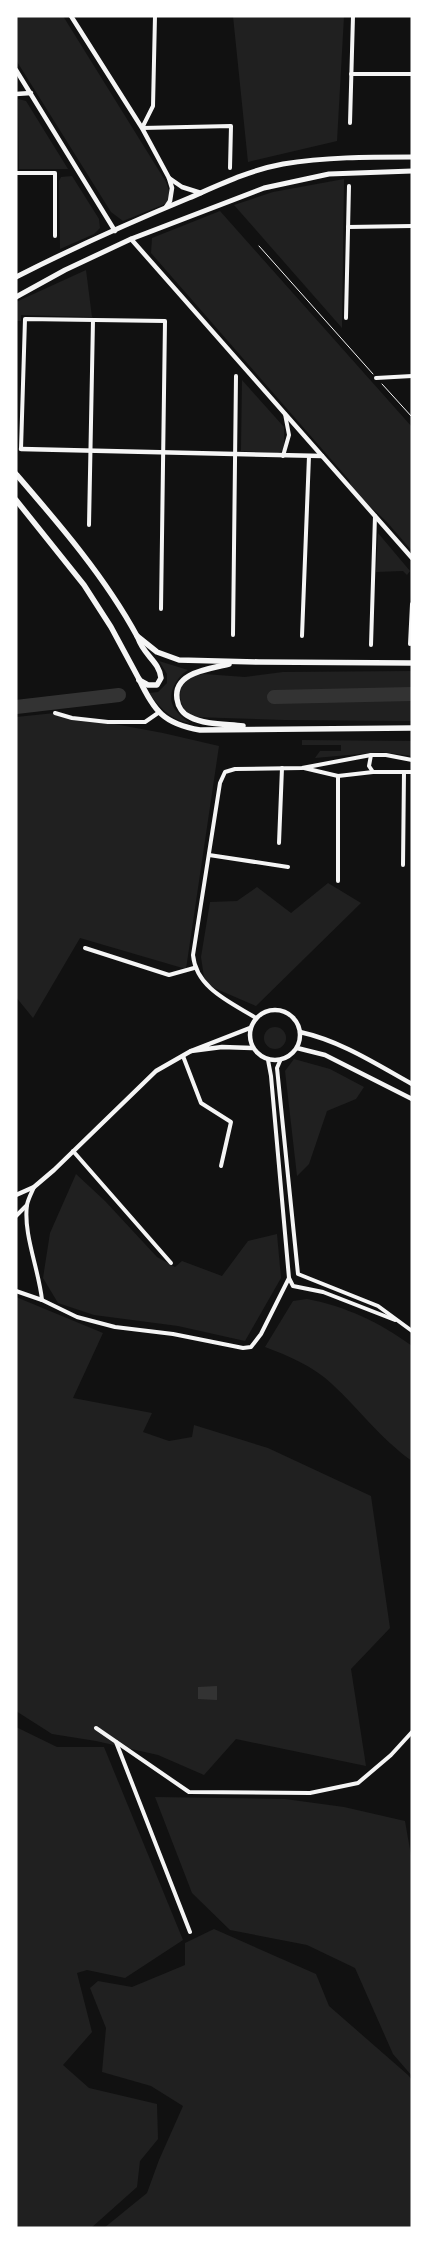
<svg xmlns="http://www.w3.org/2000/svg" width="428" height="2244" font-family="Overpass,sans-serif">
<style>
.green{fill:#202020}
.water{fill:#333}
.lines{fill:none;stroke-linecap:round;stroke-linejoin:round}
.river{stroke:#333;stroke-width:14}
.path{stroke:#f5f5f5;stroke-width:1}
.minor{stroke:#f5f5f5;stroke-width:4}
.tertiary{stroke:#f5f5f5;stroke-width:4.5}
.secondary{stroke:#f5f5f5;stroke-width:5}
.primary{stroke:#f5f5f5;stroke-width:5.5}
.trunk{stroke:#f5f5f5;stroke-width:5.5}
</style>
<rect width="100%" height="100%" fill="#111"/>
<!-- green -->
<g class="green">
<path d="M16 16H63L166 182 169 191V200L165 204 123 221 111 212 16 60Z"/>
<path d="M233 16H344L337 141 248 162Z"/>
<path d="M18 99 26 101 68 169H19Z"/>
<path d="M72 176 99 219 100 228 94 234 60 249 59 181 61 177Z"/>
<path d="M344 179 342 328 234 205 273 192Z"/>
<path d="M220 211 412 427V551L386 521 351 489 350 481 151 253 152 238Z"/>
<path d="M86 270 92 317 21 315V321H16V302Z"/>
<path d="M242 380 284 427V450L278 453 241 451Z"/>
<path d="M378 533 410 571 407 575 403 571 376 572Z"/>
<path d="M159 661 188 670C174 679 164 699 178 713 181 717 186 720 190 723 171 720 160 708 149 693L158 692 167 683V674Z"/>
<path d="M412 671V721L284 720 193 717C180 708 179 700 181 685L192 676 204 674 245 677 283 672Z"/>
<path d="M55 713 163 733 219 746 186 969 80 938 33 1018 16 997V717Z"/>
<path d="M302 740 412 741V756L382 752 315 758 320 751H341V745H302Z"/>
<path d="M328 883 361 903 256 1006 205 984 201 957 210 902 237 901 257 887 291 913Z"/>
<circle cx="275" cy="1038" r="11"/>
<path d="M294 1059 330 1069 364 1087 356 1099 327 1111 309 1164 297 1176 285 1071Z"/>
<path d="M76 1174 105 1201 157 1257 175 1267 182 1261 222 1276 248 1241 277 1234 281 1278 245 1341 178 1326 94 1315 58 1303 43 1278 50 1233Z"/>
<path d="M16 1297 103 1333 73 1398 152 1413 143 1432 169 1441 192 1437 194 1425 268 1448 371 1496 390 1628 351 1669 366 1766 236 1739 204 1775 158 1755 96 1741 52 1734 16 1711Z"/>
<path d="M307 1299C345 1306 381 1323 412 1346V1461C380 1438 360 1410 332 1384 313 1366 289 1356 265 1347L293 1301Z"/>
<path d="M16 1727 57 1747H104L183 1940 125 1978 87 1970 77 1973 92 2032 63 2065 89 2088 157 2104 158 2139 140 2161 137 2187 91 2228H16Z"/>
<path d="M155 1797 285 1799 344 1807 405 1821 412 1861V2076L393 2054 355 1968 307 1945 230 1930 192 1893Z"/>
<path d="M214 1929 316 1974 329 2006 408 2075 412 2080V2228H104L147 2193 159 2160 183 2106 151 2086 102 2072 106 2028 90 1988 98 1981 132 1987 185 1965V1943Z"/>
</g>
<!-- water -->
<path class="water" d="M217 1686V1700L198 1699V1687Z"/>
<g class="lines">
<!-- river -->
<g class="river">
<path d="M274 697 412 694"/>
<path d="M16 707 119 695"/>
</g>
<!-- path -->
<g class="path">
<path d="M259 246 373 374"/>
<path d="M382 384 412 417"/>
</g>
<!-- minor -->
<g class="minor">
<path d="M155 16 153 106 142 128 231 126 230 168"/>
<path d="M351 74H412"/>
<path d="M350 123 353 16"/>
<path d="M16 173H55V236"/>
<path d="M348 227 412 226"/>
<path d="M346 318 349 186"/>
<path d="M376 378 412 376"/>
<path d="M21 449 25 319 165 321 161 609"/>
<path d="M283 456 289 435 285 414"/>
<path d="M89 525 93 320"/>
<path d="M233 635 236 376"/>
<path d="M302 636 309 456"/>
<path d="M410 644 412 604"/>
<path d="M371 645 375 516"/>
<path d="M55 713 72 718 108 722H145L158 713"/>
<path d="M371 755 369 766 373 772"/>
<path d="M304 768 338 776 373 772H412"/>
<path d="M338 776V881"/>
<path d="M279 843 282 768"/>
<path d="M209 855 288 867"/>
<path d="M403 865 404 772"/>
<path d="M85 948 169 975 194 968"/>
<path d="M256 1018C230 1002 196 988 193 955L220 783 225 772 235 769 302 768 371 755H386L412 760"/>
<path d="M183 1056 201 1103 231 1122 221 1166"/>
<path d="M268 1060 271 1076 289 1278 293 1286 323 1292 395 1320"/>
<path d="M280 1061 277 1068 298 1274 378 1306 412 1331"/>
<path d="M73 1151 171 1263"/>
<path d="M34 1187C32 1192 28 1199 27 1205 23 1234 39 1270 42 1300L77 1317 115 1327 173 1334 243 1348 251 1347 261 1334 289 1278"/>
<path d="M16 1216 27 1205"/>
<path d="M16 1291 42 1300"/>
<path d="M96 1728 189 1792 310 1793 358 1783 391 1755 412 1732"/>
<path d="M116 1742 190 1932"/>
</g>
<!-- tertiary -->
<g class="tertiary">
<path d="M71 16 142 128 169 178 172 188 170 201 166 207"/>
<path d="M16 70 115 231"/>
<path d="M16 94 31 93"/>
<path d="M169 178 182 187 201 193"/>
<path d="M131 239 412 558"/>
<path d="M21 449 322 456"/>
<circle cx="275" cy="1035" r="25"/>
<path d="M250 1028 191 1051 222 1047 252 1048"/>
<path d="M300 1032C341 1041 376 1064 412 1084"/>
<path d="M297 1048 325 1055 412 1099"/>
<path d="M16 1195 34 1187 54 1170 156 1071 191 1051"/>
</g>
<!-- secondary -->
<g class="secondary">
<path d="M16 277C73 248 131 222 189 198 219 185 250 170 283 164 325 157 368 157 412 157"/>
<path d="M16 297 65 270 131 239 264 188 329 174 412 171"/>
</g>
<!-- primary -->
<g class="primary">
<path d="M16 474C60 525 105 577 137 636"/>
<path d="M16 500 84 585 111 627 139 679"/>
</g>
<!-- trunk -->
<g class="trunk">
<path d="M137 636 157 652 179 660 259 662 412 663"/>
<path d="M138 638C144 656 159 661 161 678L157 685H148L139 680"/>
<path d="M229 664C210 669 173 672 177 699 178 707 183 714 190 717 205 725 227 724 243 726"/>
<path d="M139 679C154 711 164 724 200 730L412 728"/>
</g>
</g>
<!-- border -->
<rect width="428" height="2244" fill="none" stroke="#ffffff" stroke-width="35"/>
</svg>
